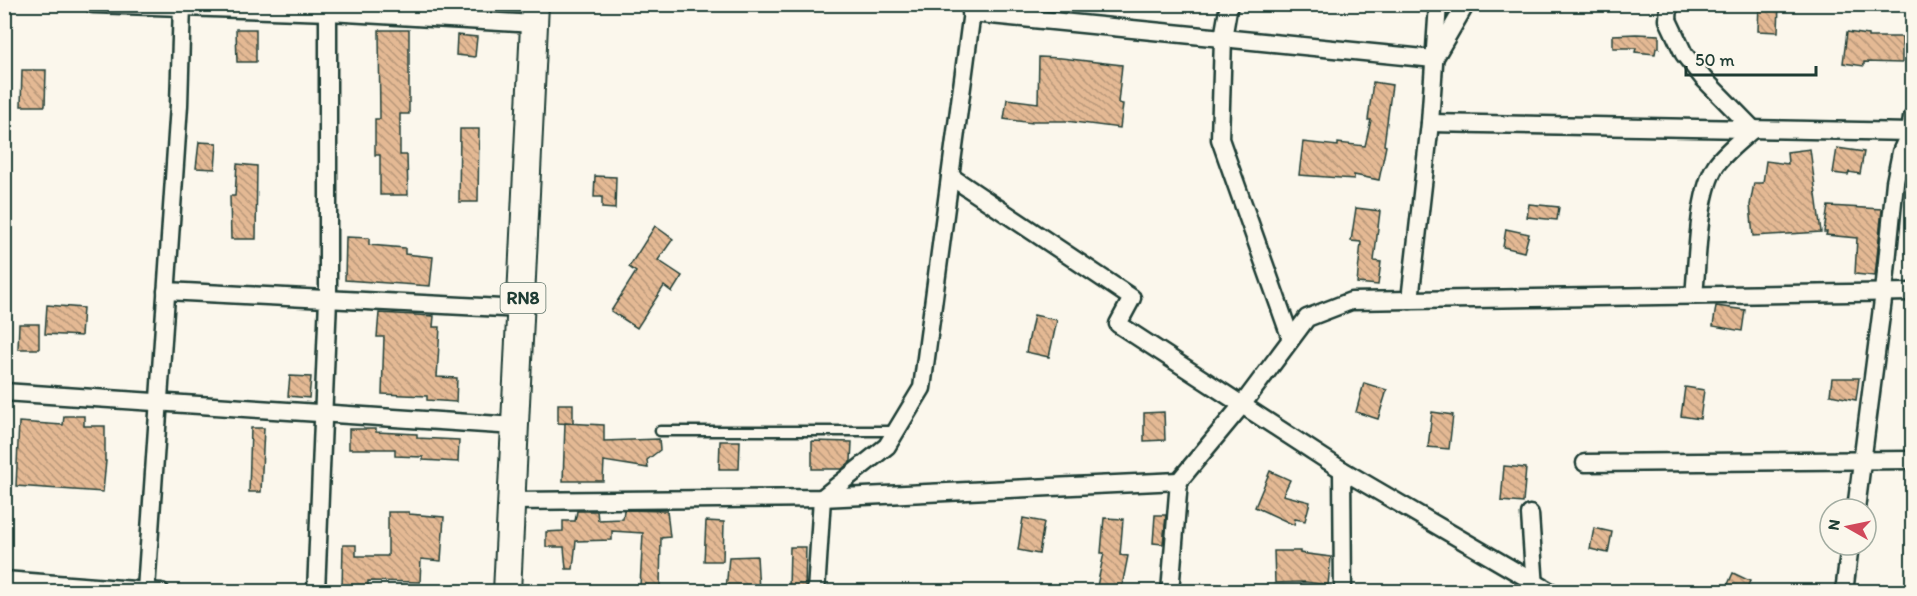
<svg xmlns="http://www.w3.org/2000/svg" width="1917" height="596" font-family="Itim,sans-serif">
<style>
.building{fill:url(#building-back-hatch);stroke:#1f3d34;stroke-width:1.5}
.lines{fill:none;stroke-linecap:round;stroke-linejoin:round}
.service-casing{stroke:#1f3d34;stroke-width:13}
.minor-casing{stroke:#1f3d34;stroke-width:21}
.primary-casing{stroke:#1f3d34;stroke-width:30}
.service{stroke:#fbf7ec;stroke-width:8}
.minor{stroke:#fbf7ec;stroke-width:16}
.primary{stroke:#fbf7ec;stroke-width:26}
.labels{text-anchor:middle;stroke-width:4.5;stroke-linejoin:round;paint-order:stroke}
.shield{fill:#fbf7ec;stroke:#61756b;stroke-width:1.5}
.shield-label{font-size:18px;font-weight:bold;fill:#1f3d34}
</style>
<defs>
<pattern id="building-back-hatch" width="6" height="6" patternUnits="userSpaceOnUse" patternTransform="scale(1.5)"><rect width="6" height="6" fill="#e4b994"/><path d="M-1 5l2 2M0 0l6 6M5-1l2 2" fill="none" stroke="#b8987a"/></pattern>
</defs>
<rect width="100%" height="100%" fill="#fbf7ec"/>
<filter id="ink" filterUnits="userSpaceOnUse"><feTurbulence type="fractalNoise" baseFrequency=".0167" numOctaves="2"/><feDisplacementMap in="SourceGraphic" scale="12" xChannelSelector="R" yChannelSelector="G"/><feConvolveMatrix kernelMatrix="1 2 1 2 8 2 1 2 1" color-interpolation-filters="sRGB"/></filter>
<g filter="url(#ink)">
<!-- building -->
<g class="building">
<path d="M1759 4H1779L1778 32 1758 31Z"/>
<path d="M236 29H256V62H237Z"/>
<path d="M379 30H409V114H400V155H407L408 195H380V155H375V119H380Z"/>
<path d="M1847 32 1868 35V37H1902V63L1864 62V66L1843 63Z"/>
<path d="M1636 34 1659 35V48H1656L1655 54 1635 52 1636 48H1613V35Z"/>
<path d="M457 35 477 37 475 57 456 55Z"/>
<path d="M1039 57 1061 58 1122 65 1118 103 1123 104 1120 128 1066 121H1032V123L1004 119 1007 99 1038 103Z"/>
<path d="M22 70H46L45 106H21Z"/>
<path d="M1373 82 1392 85 1384 145 1386 146 1379 180 1354 175V179L1299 175 1303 142 1338 146V143L1365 146 1371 120H1368Z"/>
<path d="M460 129H479L478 202H459Z"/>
<path d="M199 142 217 143 215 169 196 168Z"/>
<path d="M1837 148 1864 152 1860 174 1849 172 1848 175 1833 173Z"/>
<path d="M1810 149 1821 232 1753 236 1750 205 1754 183H1763L1766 161 1788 164 1787 152Z"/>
<path d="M237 164 257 166 256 239H231L230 196H235Z"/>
<path d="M595 176 616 177 615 209 602 208V197H594Z"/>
<path d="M1529 204 1559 207 1557 220 1527 217Z"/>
<path d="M1828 206 1882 209 1875 276 1855 274 1857 238 1826 235 1827 232H1824Z"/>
<path d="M1356 208 1380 211 1374 261 1381 262 1378 285 1357 283 1361 242 1351 241Z"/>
<path d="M655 226 673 239 658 260 682 276 672 292 664 286 637 328 611 311 636 272 629 267Z"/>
<path d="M1506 229 1529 234 1524 252 1503 247Z"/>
<path d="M346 237 369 238V245L405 248V254L433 257 430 286 345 280Z"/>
<path d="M47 305 83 308 81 336 45 334Z"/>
<path d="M1716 306 1745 310 1742 331 1713 326Z"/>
<path d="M379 313 434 316 433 327H440L437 377 457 378 456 402 427 400V396L382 394 384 337H377Z"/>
<path d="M1034 315 1057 320 1049 357 1026 352Z"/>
<path d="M19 324H39V349H18Z"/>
<path d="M290 376 311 377 309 398 288 396Z"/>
<path d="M1832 378H1859L1856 400 1830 395Z"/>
<path d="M1364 383 1387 390 1378 419 1356 412Z"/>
<path d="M1685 387 1704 390 1700 419 1681 416Z"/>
<path d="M558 404H573V424L558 423Z"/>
<path d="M1164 412 1165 440 1144 441V413Z"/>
<path d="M1432 412 1453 415 1449 449 1428 447Z"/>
<path d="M64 416H84V426H105V461H106L103 492 16 486 19 422 63 425Z"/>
<path d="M565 423 604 425V441L659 439 660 450 647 460 648 468 604 461 603 481H563Z"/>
<path d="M251 428H264L261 492H249Z"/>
<path d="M349 429H376V432L417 434V438L459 440 458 462 423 460V457L395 456V449H349Z"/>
<path d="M720 441H740L739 469H719Z"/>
<path d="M812 441 852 442 851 461 842 469H812Z"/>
<path d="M1504 466 1526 468 1523 503 1501 501Z"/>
<path d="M1270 471 1290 480 1283 495 1310 502 1305 521 1295 519 1294 525 1255 507Z"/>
<path d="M624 510 667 511 670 537 661 538 660 587 640 586 643 533 612 531V540L576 541 573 569H566L564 547H546V532L563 531V521H575L577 511H597L598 520 623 519Z"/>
<path d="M388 512H409V514L444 517 441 561 421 559 420 582 368 581V589H342L343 545H356V556H388Z"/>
<path d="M1155 515H1166L1163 544 1153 543Z"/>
<path d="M1023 518 1044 522 1039 554 1018 550Z"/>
<path d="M1104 518 1123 519 1120 555 1128 556 1121 591H1096L1104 553H1101Z"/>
<path d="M706 521 724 522 723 561H704Z"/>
<path d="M1594 528 1612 532 1608 553 1590 549Z"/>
<path d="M790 547H806L805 591 789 590Z"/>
<path d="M1274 551H1300V553L1331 557 1328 585 1305 582 1275 583Z"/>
<path d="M757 556 759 591 726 590 729 557Z"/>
<path d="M1733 573 1750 581 1745 591H1725Z"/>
</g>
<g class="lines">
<defs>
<path id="service" d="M660 431H896"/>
<g id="minor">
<path d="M93 4 329 12 534 24"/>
<path d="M1229 4 1223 38 1220 139 1291 339"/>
<path d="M1669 4 1668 20 1684 54 1703 78 1753 129C1741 140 1725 152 1716 165 1697 195 1698 259 1694 295"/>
<path d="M971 13 1434 59 1466 4"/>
<path d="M1430 123 1912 132"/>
<path d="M950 176 1132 298 1118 324 1342 470 1551 592"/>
<path d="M166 291 522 309"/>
<path d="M1410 300 1430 123 1438 4"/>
<path d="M4 392 515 426"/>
<path d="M1585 463 1912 460"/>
<path d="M1342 470 1343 592"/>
<path d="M511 501 822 498 1179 481"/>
<path d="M1856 509 1884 292 1895 182 1901 152 1910 132 1912 118"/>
<path d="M1530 514 1535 588"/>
<path d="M4 580 161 592"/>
<path d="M146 590 179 105 182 4"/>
<path d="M316 592 328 299V4"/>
<path d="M816 592 822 498 887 446 922 388 973 4"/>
<path d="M1170 592 1179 481 1242 405 1307 318 1351 301 1912 292"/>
<path d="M1844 592 1850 545"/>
</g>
<path id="primary" d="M507 592 535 4"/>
</defs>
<!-- service casing -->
<use href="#service" class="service-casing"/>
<!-- minor casing -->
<use href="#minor" class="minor-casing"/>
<!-- primary casing -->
<use href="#primary" class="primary-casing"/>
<!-- service -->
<use href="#service" class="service"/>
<!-- minor -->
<use href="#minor" class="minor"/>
<!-- primary -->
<use href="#primary" class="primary"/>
</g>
</g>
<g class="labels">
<!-- shield labels -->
<rect class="shield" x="500.5" y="283" width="45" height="30" rx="4.5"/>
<g class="shield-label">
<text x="523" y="304">RN8</text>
</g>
</g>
<!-- margin -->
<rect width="1917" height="596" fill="none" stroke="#fbf7ec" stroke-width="24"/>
<rect x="12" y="12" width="1893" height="572" fill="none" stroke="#1f3d34" stroke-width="2" filter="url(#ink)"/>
<!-- north arrow -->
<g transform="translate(1848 527) rotate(279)"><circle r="28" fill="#fbf7ec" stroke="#a3ada2" stroke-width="1.5"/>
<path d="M0-4.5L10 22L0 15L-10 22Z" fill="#d1495b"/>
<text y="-9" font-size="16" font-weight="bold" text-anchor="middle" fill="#1f3d34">N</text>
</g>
<!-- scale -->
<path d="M1686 66v9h130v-9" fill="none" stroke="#1f3d34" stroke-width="3"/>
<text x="1695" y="66" font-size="18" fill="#1f3d34" stroke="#fbf7ec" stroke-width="4.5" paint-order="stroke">50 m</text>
</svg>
